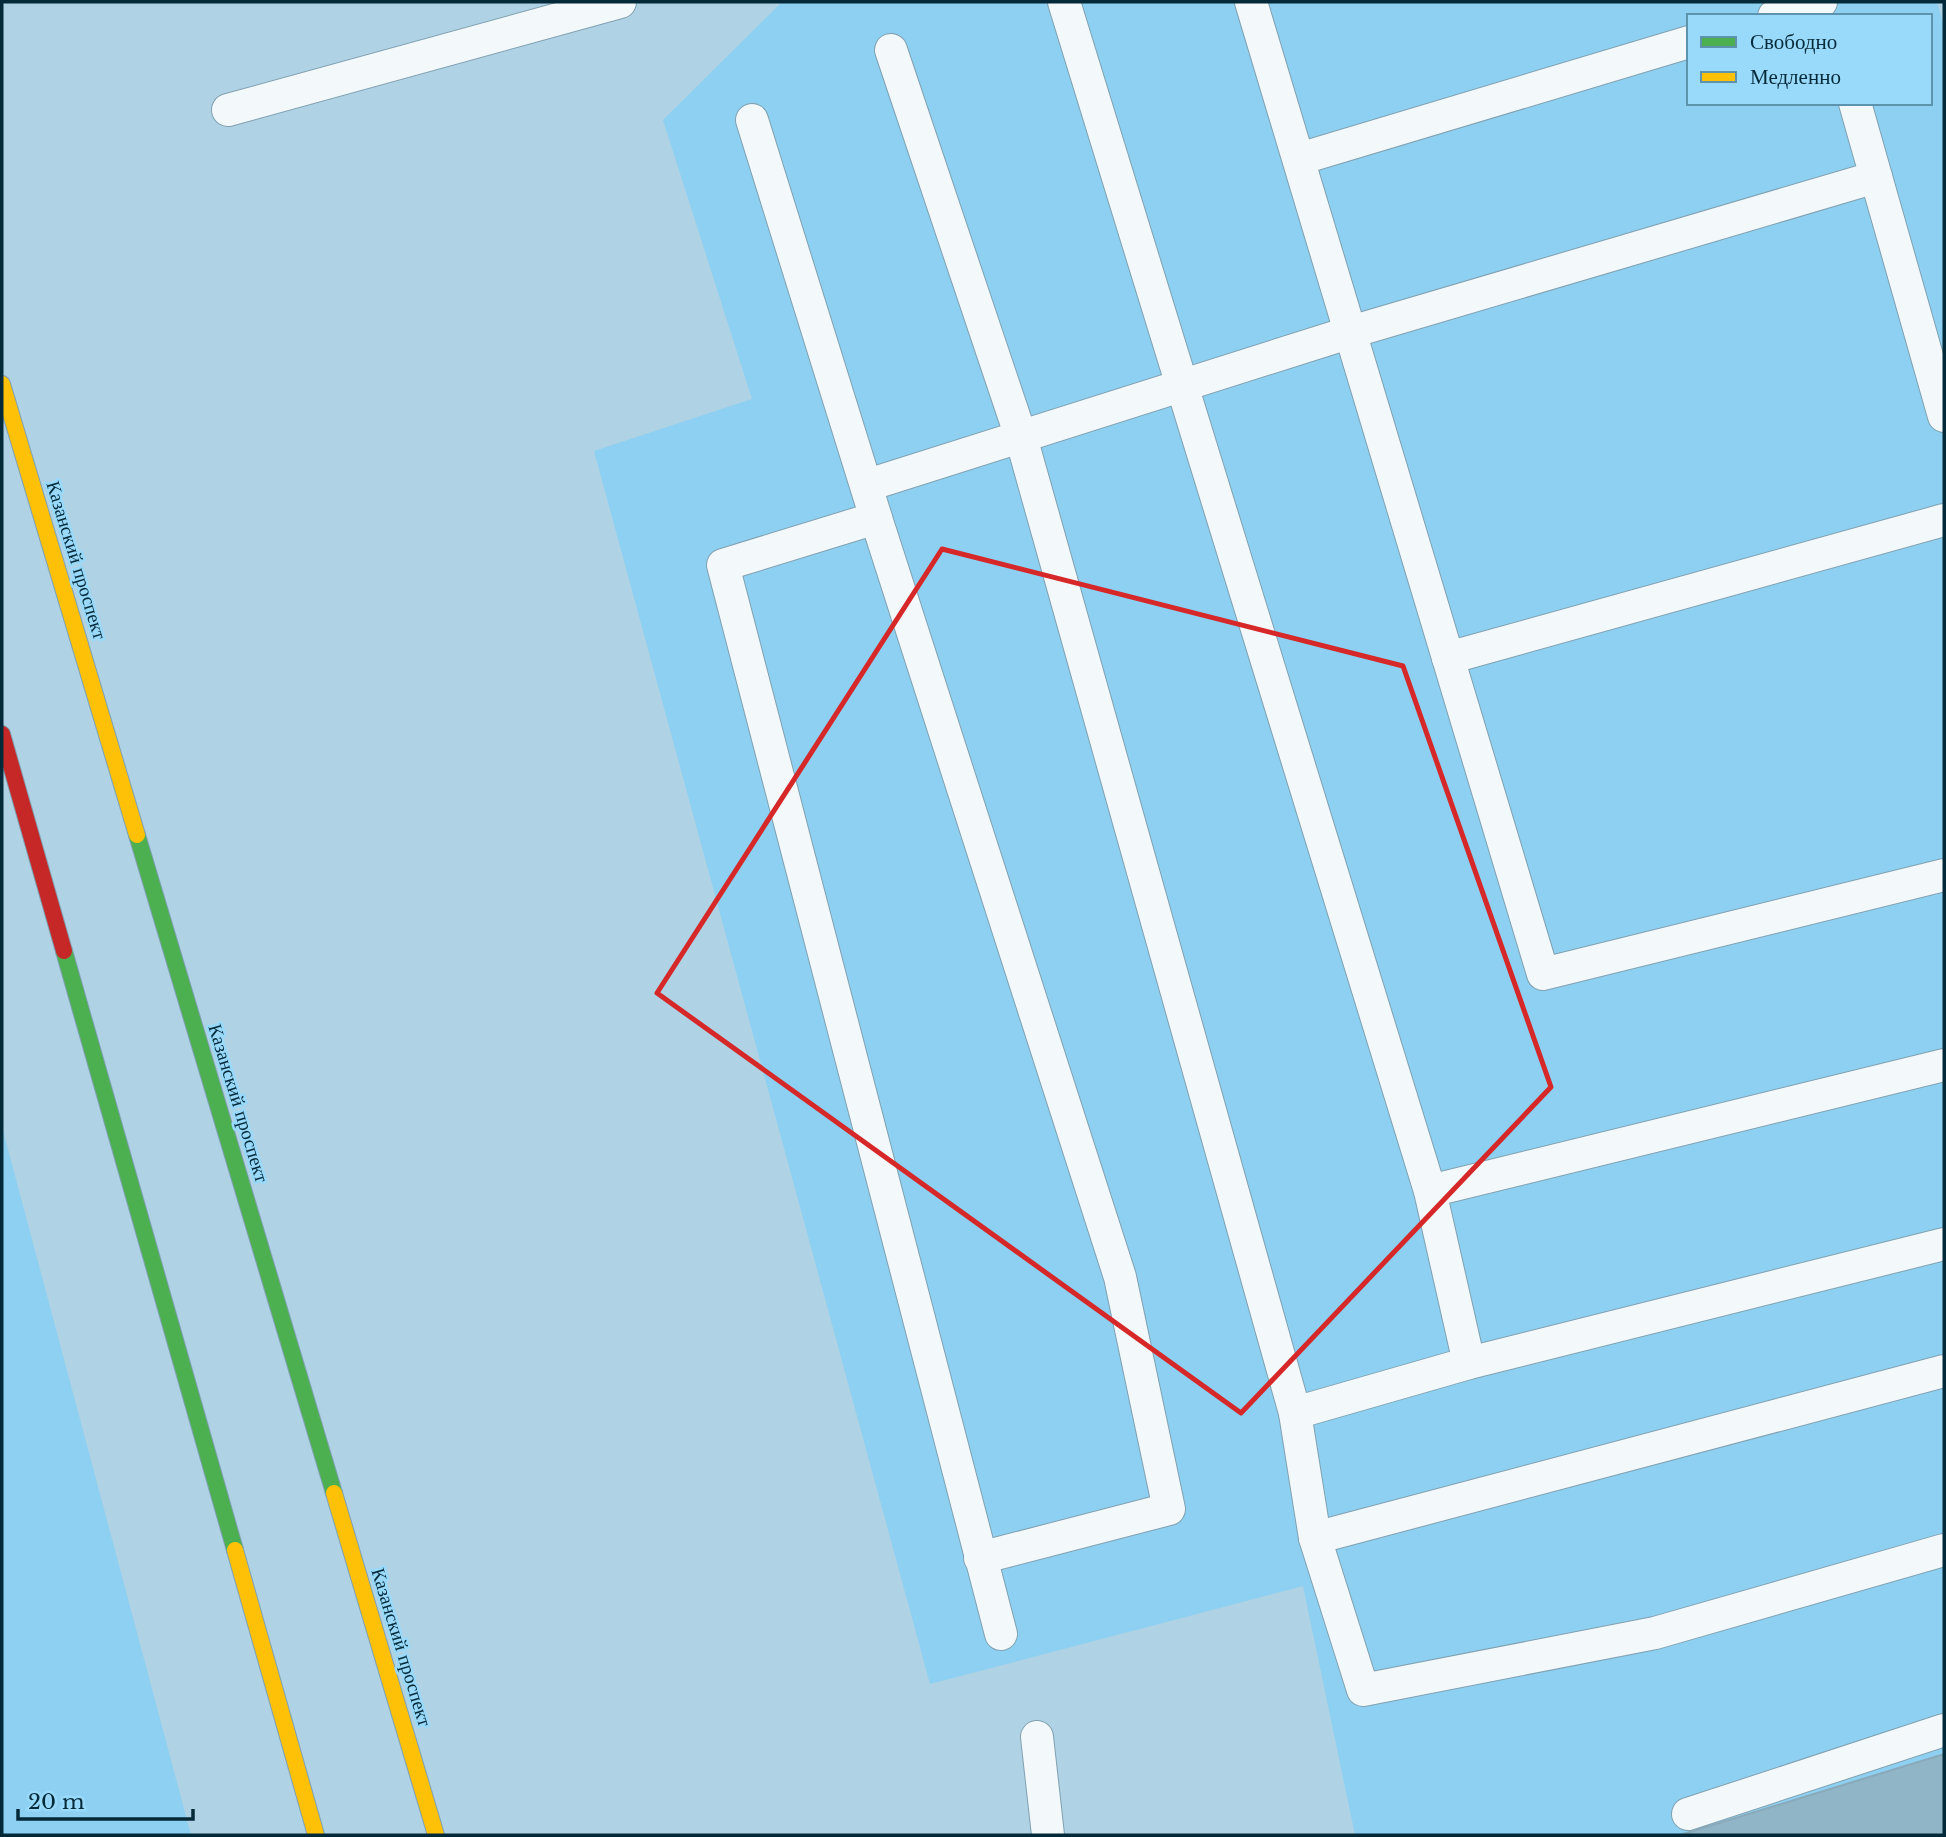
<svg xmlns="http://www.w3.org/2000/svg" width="1946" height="1837" font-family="'Libre Baskerville',serif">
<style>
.built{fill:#8dd0f1;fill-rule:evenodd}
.building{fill:#8fb5c7;stroke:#8aa9b9;stroke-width:2}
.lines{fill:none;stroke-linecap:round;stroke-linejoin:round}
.lane-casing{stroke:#81a1b1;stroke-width:34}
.fast-casing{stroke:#81a1b1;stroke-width:18}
.slow-casing{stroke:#81a1b1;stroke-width:18}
.jam-casing{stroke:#81a1b1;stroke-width:18}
.lane{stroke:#f3f8fb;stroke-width:32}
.fast{stroke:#4caf50;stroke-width:16}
.slow{stroke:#ffc107;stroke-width:16}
.jam{stroke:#c62828;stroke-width:16}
.marked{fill:none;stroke:#d62828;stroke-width:5;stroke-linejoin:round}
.labels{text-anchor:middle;stroke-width:5;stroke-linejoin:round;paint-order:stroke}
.street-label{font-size:19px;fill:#042a39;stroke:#99d9fa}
</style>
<rect width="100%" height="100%" fill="#afd2e4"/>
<!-- built -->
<g class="built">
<path d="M782 2H1937L1944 27V1835H1355L1303 1586 930 1684 594 451 752 399 663 120ZM1689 16H1930V103H1689Z"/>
<path d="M2 1127 191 1835H2Z"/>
</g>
<!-- building -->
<path class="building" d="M1944 1754V1835H1680Z"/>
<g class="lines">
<defs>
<g id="lane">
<path d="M1064 2 1430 1191 1469 1363"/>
<path d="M1251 2 1543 974 1944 875"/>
<path d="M1774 16 1821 2"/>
<path d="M891 50 1021 437 1295 1413 1315 1538 1363 1690 1655 1633 1944 1550"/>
<path d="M1855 103 1944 416"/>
<path d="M228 110 620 2"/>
<path d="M752 120 876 518 1120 1277 1169 1509 980 1558"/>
<path d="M1299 159 1689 42"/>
<path d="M868 485 1351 332 1876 177"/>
<path d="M876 518 723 565 1001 1634"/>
<path d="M1448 658 1944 520"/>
<path d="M1430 1191 1944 1065"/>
<path d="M1295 1413 1469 1363 1944 1244"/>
<path d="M1315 1538 1944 1371"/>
<path d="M1037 1737 1048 1835"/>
<path d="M1688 1814 1944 1730"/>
</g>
<g id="fast">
<path d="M137 835 334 1493"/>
<path d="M64 951 235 1550"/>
</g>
<g id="slow">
<path d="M2 384 137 835"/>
<path d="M334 1493 436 1835"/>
<path d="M235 1550 316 1835"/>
</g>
<path id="jam" d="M2 734 64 951"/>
</defs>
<!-- lane casing -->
<use href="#lane" class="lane-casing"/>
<!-- fast casing -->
<use href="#fast" class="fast-casing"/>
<!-- slow casing -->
<use href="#slow" class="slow-casing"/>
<!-- jam casing -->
<use href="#jam" class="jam-casing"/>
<!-- lane -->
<use href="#lane" class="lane"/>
<!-- fast -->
<use href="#fast" class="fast"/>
<!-- slow -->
<use href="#slow" class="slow"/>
<!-- jam -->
<use href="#jam" class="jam"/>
</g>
<!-- marked area -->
<path class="marked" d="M942 549 1403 666 1551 1087 1241 1413 657 993Z"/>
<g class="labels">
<!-- street labels -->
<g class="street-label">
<text transform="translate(77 560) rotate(73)" y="7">Казанский проспект</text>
<text transform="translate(239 1103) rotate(73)" y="7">Казанский проспект</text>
<text transform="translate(402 1647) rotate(73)" y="7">Казанский проспект</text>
</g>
</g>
<!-- border -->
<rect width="1946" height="1837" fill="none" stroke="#042a39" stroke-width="7"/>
<!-- legend -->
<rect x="1687" y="14" width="245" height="91" fill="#99d9fa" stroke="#5d93ad" stroke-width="2"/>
<rect x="1701" y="37" width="35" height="10" fill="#4caf50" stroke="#5d93ad" stroke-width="2"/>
<text x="1750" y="49" font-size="21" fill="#042a39">Свободно</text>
<rect x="1701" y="72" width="35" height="10" fill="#ffc107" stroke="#5d93ad" stroke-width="2"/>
<text x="1750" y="84" font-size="21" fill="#042a39">Медленно</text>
<!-- scale -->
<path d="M18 1809v10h175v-10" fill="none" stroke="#042a39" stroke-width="3.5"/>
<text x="28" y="1809" font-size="21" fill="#042a39" stroke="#99d9fa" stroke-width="5" paint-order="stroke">20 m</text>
</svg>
